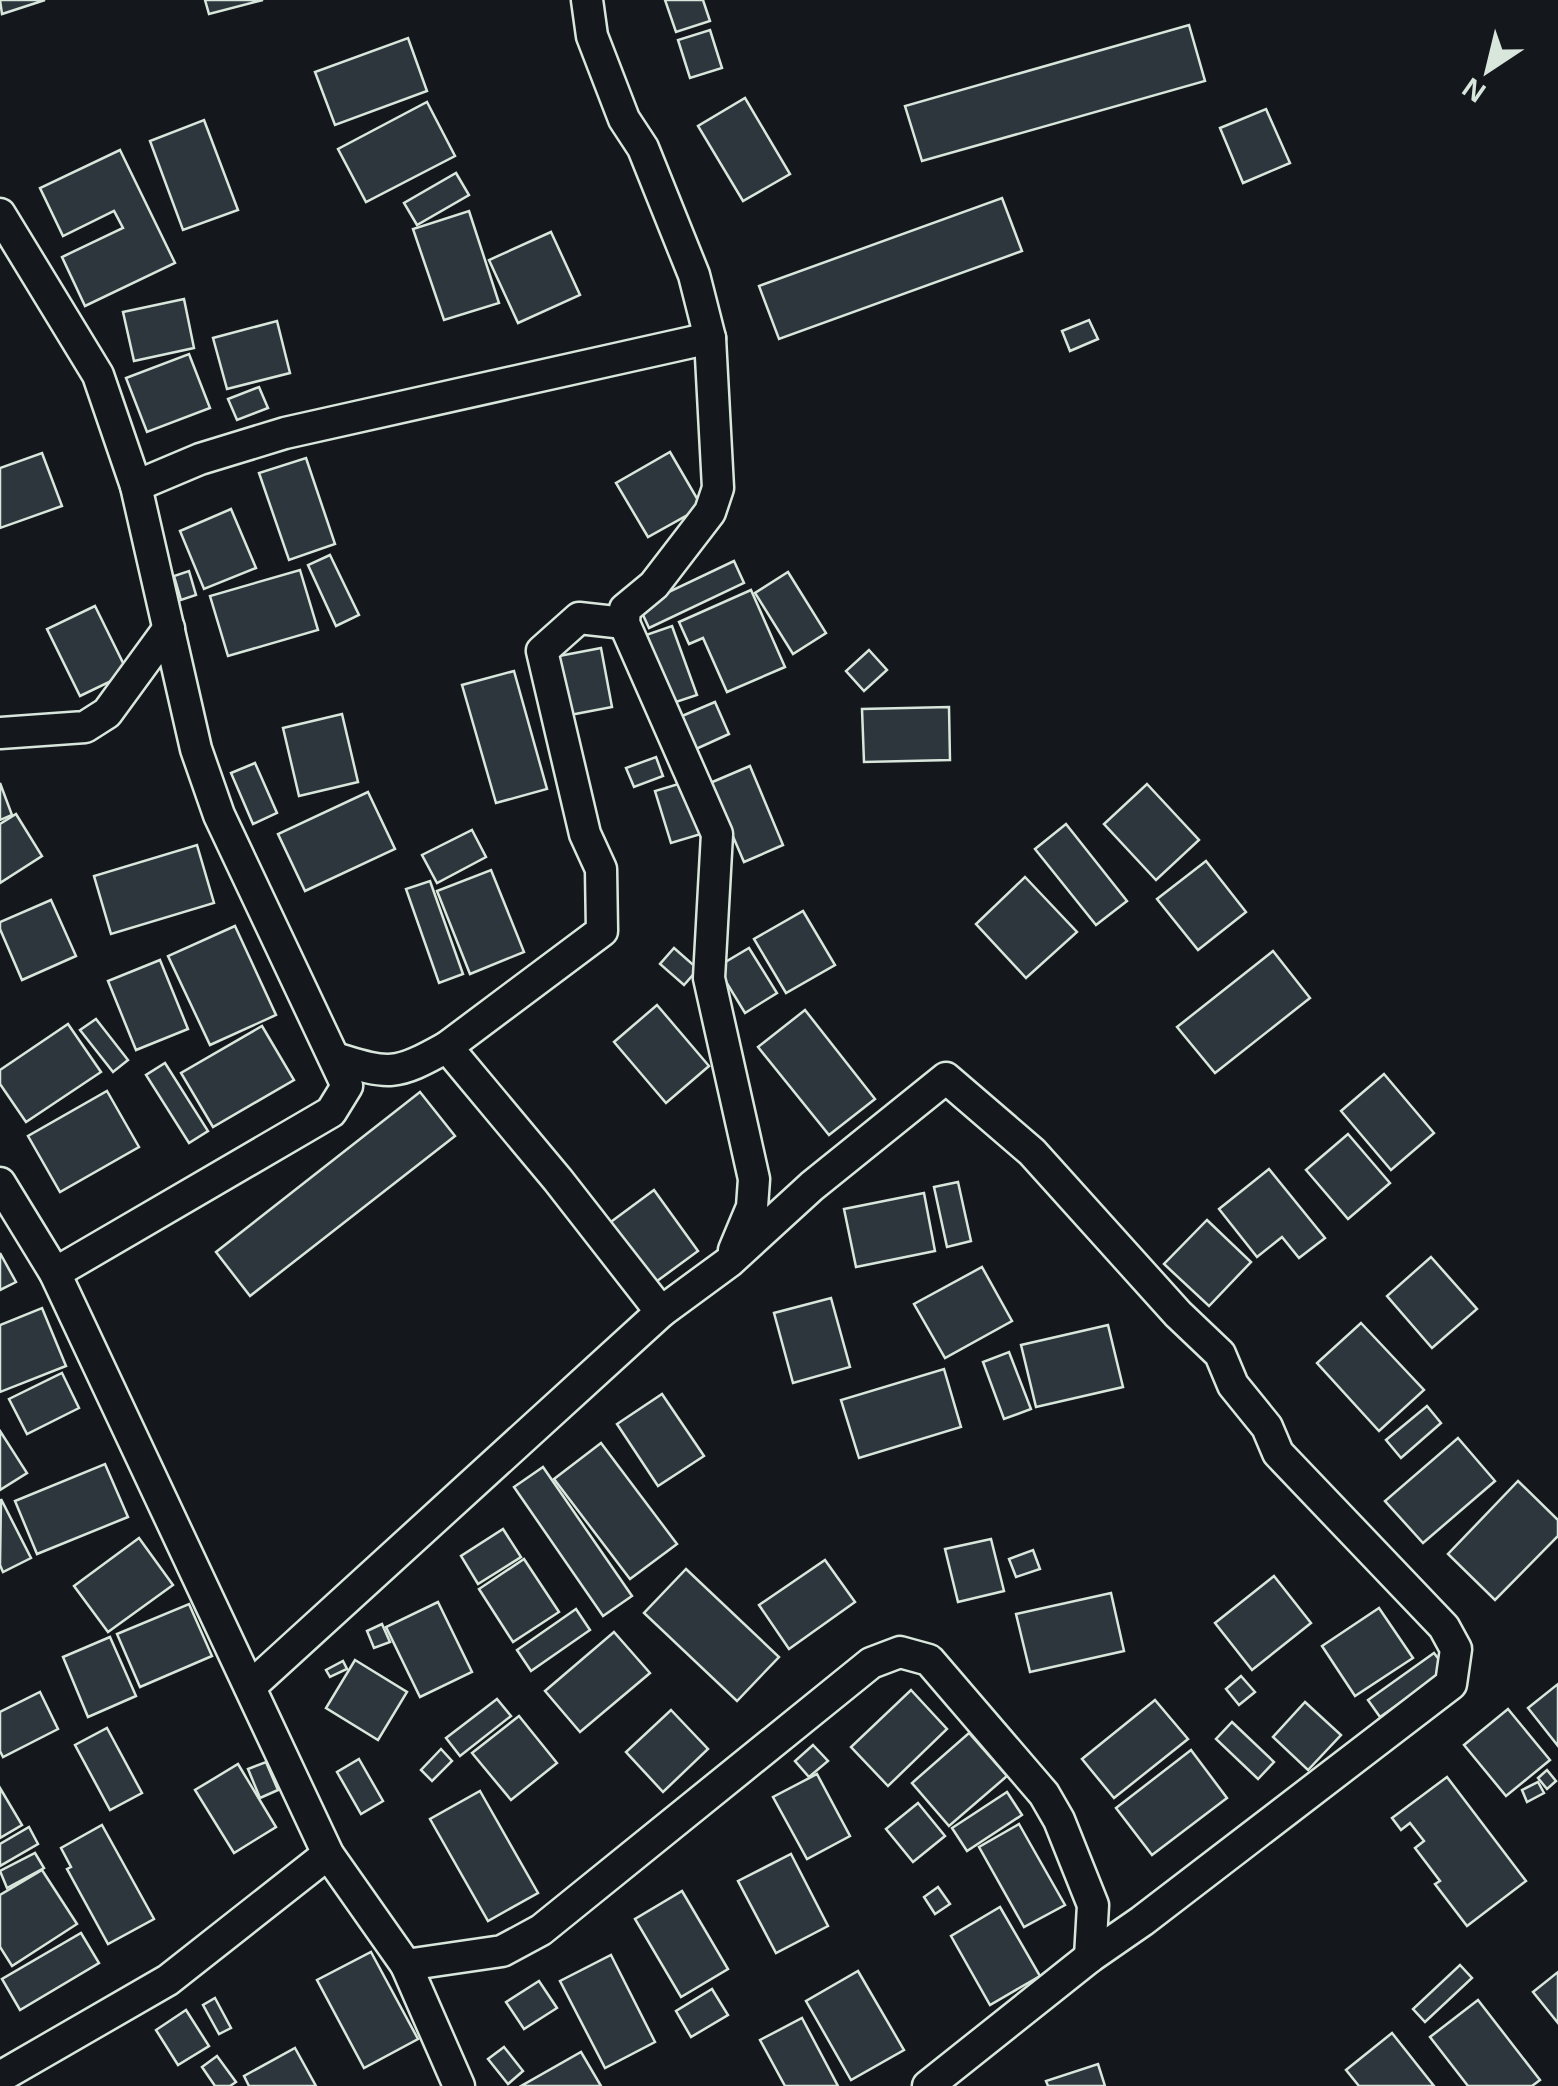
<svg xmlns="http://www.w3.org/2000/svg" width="1558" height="2086" font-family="Helvetica,sans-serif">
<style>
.building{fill:#2c363c;stroke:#d8e6dc;stroke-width:2.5}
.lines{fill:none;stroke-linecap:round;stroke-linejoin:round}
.minor-casing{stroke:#d8e6dc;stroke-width:35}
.minor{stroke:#14181c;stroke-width:30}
</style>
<rect width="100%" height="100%" fill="#14181c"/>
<!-- building -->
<g class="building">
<path d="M0 0H45L2 14Z"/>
<path d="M205 0H263L209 14Z"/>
<path d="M665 0H703L710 21 676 32Z"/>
<path d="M1189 25 1205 81 922 161 905 106Z"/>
<path d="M710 30 722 68 690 78 678 40Z"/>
<path d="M408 38 427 91 335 125 315 72Z"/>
<path d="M745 98 790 174 743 201 698 126Z"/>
<path d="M427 102 455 156 366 202 338 149Z"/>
<path d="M1266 109 1290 163 1243 183 1220 128Z"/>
<path d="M204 120 238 210 183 230 150 141Z"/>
<path d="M120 150 175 263 85 306 62 257 123 228 114 211 63 236 40 188Z"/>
<path d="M456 173 469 195 417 225 404 203Z"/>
<path d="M1002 198 1022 251 779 339 759 286Z"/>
<path d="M469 211 499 303 444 320 413 229Z"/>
<path d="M551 232 580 295 518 323 489 260Z"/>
<path d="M184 299 194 348 134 361 123 312Z"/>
<path d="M1089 320 1098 339 1070 351 1062 331Z"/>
<path d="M277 321 290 373 227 389 213 338Z"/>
<path d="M189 354 210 408 147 432 126 378Z"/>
<path d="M259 387 268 408 237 420 228 399Z"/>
<path d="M670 452 702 507 648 537 616 483Z"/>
<path d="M42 453 62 506 0 528V468Z"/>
<path d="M306 458 335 544 289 560 259 473Z"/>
<path d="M231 509 256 568 204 589 180 531Z"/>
<path d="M330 555 359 615 336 626 308 565Z"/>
<path d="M734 561 744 583 649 628 639 606Z"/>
<path d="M300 570 318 630 228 656 210 596Z"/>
<path d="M189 571 196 595 181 600 174 576Z"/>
<path d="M788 572 826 633 793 654 755 593Z"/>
<path d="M751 590 785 667 727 692 703 638 689 644 679 622Z"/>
<path d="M95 606 128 673 80 696 47 629Z"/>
<path d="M672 626 697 695 670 704 646 635Z"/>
<path d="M601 648 612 707 570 715 559 656Z"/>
<path d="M869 650 887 670 864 691 846 671Z"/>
<path d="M514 671 547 789 496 803 462 685Z"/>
<path d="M715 702 729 734 696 749 682 716Z"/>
<path d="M949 707 950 760 864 762 862 709Z"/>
<path d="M342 714 358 782 299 796 283 728Z"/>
<path d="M656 757 663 776 634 787 626 768Z"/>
<path d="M255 763 277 813 253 824 231 773Z"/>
<path d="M750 766 783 845 744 862 710 783Z"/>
<path d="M685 782 701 834 671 843 655 791Z"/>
<path d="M0 783 12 815 0 820Z"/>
<path d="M1147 784 1199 840 1156 880 1104 824Z"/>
<path d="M368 792 395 849 305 891 278 834Z"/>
<path d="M16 814 42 856 0 883V824Z"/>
<path d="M1066 824 1127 901 1096 925 1035 849Z"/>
<path d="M472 830 486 857 437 883 422 855Z"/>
<path d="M197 845 214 903 111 934 94 876Z"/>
<path d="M1206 861 1246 912 1198 950 1157 899Z"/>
<path d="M491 870 524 952 470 974 437 891Z"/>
<path d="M1025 877 1077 932 1026 978 976 924Z"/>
<path d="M430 881 463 974 439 983 406 889Z"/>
<path d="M51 900 76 956 22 980 0 929V922Z"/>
<path d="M803 911 835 965 786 993 754 939Z"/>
<path d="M235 926 276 1015 210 1045 168 956Z"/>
<path d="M674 948 698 969 684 985 660 964Z"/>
<path d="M749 948 777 993 745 1013 717 967Z"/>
<path d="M1273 951 1310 998 1215 1073 1177 1027Z"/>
<path d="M160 960 188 1029 136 1050 108 981Z"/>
<path d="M657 1005 709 1066 666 1103 614 1042Z"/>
<path d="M805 1010 875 1099 829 1135 758 1047Z"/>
<path d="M96 1019 128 1060 113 1072 80 1030Z"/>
<path d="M68 1024 101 1072 26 1122 0 1084V1070Z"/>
<path d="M262 1026 294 1080 213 1127 181 1073Z"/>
<path d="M165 1063 208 1131 189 1143 146 1075Z"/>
<path d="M1384 1074 1434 1133 1391 1170 1341 1111Z"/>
<path d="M107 1091 139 1147 60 1192 28 1136Z"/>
<path d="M420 1092 455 1136 250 1296 216 1252Z"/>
<path d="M1348 1134 1390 1183 1348 1219 1306 1170Z"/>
<path d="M1269 1169 1325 1238 1299 1258 1282 1237 1257 1257 1219 1209Z"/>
<path d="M958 1182 971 1241 947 1247 934 1187Z"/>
<path d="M654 1190 698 1251 653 1284 608 1224Z"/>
<path d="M924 1193 935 1251 856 1267 844 1209Z"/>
<path d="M1207 1220 1251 1262 1209 1306 1164 1264Z"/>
<path d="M0 1253 16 1282 0 1290Z"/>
<path d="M1431 1257 1477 1309 1432 1348 1387 1296Z"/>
<path d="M982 1267 1012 1321 945 1358 914 1304Z"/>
<path d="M831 1298 850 1367 793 1383 774 1313Z"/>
<path d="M42 1308 66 1366 0 1392V1325Z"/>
<path d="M1361 1323 1424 1390 1379 1431 1317 1363Z"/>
<path d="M1108 1325 1123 1387 1036 1407 1021 1345Z"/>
<path d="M1009 1352 1031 1409 1004 1419 983 1362Z"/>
<path d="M944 1369 961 1427 859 1458 841 1400Z"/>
<path d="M62 1373 79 1408 27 1434 9 1399Z"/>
<path d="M662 1394 704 1456 658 1486 617 1424Z"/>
<path d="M1427 1406 1441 1423 1401 1458 1386 1440Z"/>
<path d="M0 1431 27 1473 0 1490Z"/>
<path d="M1458 1438 1495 1481 1423 1543 1385 1501Z"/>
<path d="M601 1443 677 1544 630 1579 554 1479Z"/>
<path d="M105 1464 128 1517 37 1554 15 1501Z"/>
<path d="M543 1467 632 1596 603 1616 514 1487Z"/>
<path d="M1518 1481 1558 1520V1536L1495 1600 1448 1554Z"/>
<path d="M1 1499 31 1558 3 1572 0 1565Z"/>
<path d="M503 1529 521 1557 478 1584 461 1556Z"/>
<path d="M139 1538 173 1585 108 1632 74 1586Z"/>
<path d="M991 1539 1004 1591 958 1602 945 1549Z"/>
<path d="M1033 1550 1040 1569 1016 1577 1009 1559Z"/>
<path d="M524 1559 559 1612 513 1642 479 1589Z"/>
<path d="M825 1560 855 1602 789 1649 759 1605Z"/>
<path d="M686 1569 779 1657 737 1701 644 1613Z"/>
<path d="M1274 1576 1311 1623 1252 1670 1215 1623Z"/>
<path d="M1111 1593 1124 1651 1030 1672 1016 1614Z"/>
<path d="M438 1602 472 1672 420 1697 386 1627Z"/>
<path d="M189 1604 212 1656 140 1687 117 1634Z"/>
<path d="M1379 1608 1413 1658 1355 1696 1322 1646Z"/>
<path d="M576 1609 590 1630 531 1671 517 1650Z"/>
<path d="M382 1624 390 1642 374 1648 367 1631Z"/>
<path d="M614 1632 650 1673 580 1732 545 1691Z"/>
<path d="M110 1637 136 1696 88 1717 63 1657Z"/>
<path d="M1434 1653 1447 1670 1380 1717 1368 1700Z"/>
<path d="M355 1660 407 1692 378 1740 326 1708Z"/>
<path d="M343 1661 347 1669 330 1677 326 1670Z"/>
<path d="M1241 1676 1255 1692 1239 1705 1226 1689Z"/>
<path d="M1558 1684V1746L1528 1708Z"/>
<path d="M911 1690 947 1729 888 1786 851 1747Z"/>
<path d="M40 1692 58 1729 3 1757 0 1751V1712Z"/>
<path d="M497 1699 511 1716 460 1756 446 1738Z"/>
<path d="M1155 1700 1188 1739 1114 1798 1082 1759Z"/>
<path d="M1305 1702 1341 1735 1308 1770 1273 1737Z"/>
<path d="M1508 1709 1550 1760 1506 1796 1464 1745Z"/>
<path d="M671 1710 708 1749 663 1792 626 1752Z"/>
<path d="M519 1716 557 1763 511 1800 472 1753Z"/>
<path d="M1232 1722 1274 1762 1258 1779 1216 1739Z"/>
<path d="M107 1728 142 1793 110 1810 75 1745Z"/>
<path d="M969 1733 1007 1776 949 1826 912 1783Z"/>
<path d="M813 1745 828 1761 809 1777 795 1761Z"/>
<path d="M441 1749 452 1761 432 1781 421 1770Z"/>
<path d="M1191 1750 1227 1798 1152 1855 1116 1808Z"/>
<path d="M359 1759 383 1801 361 1814 337 1772Z"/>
<path d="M266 1762 278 1790 260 1798 248 1769Z"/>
<path d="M238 1764 276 1827 234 1853 195 1790Z"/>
<path d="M1547 1770 1556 1781 1547 1789 1538 1778Z"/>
<path d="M817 1774 850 1836 807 1859 773 1797Z"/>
<path d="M1447 1777 1526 1881 1467 1926 1435 1884 1440 1881 1415 1848 1424 1841 1410 1823 1401 1830 1392 1818Z"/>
<path d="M1538 1782 1544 1793 1527 1802 1522 1790Z"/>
<path d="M0 1788 22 1825 0 1838Z"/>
<path d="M480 1791 538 1893 488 1921 430 1819Z"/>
<path d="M1007 1792 1022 1815 967 1851 952 1828Z"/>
<path d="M918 1803 945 1836 913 1862 886 1829Z"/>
<path d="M1019 1824 1065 1905 1024 1927 979 1847Z"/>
<path d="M102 1825 154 1919 108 1944 67 1869 71 1867 61 1848Z"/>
<path d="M29 1827 38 1844 0 1866V1844Z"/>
<path d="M35 1853 44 1868 7 1888 0 1871Z"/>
<path d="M791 1854 828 1926 776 1953 738 1881Z"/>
<path d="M42 1870 77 1924 12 1966 0 1947V1895Z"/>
<path d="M938 1887 950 1904 935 1914 924 1897Z"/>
<path d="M682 1891 728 1969 681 1997 635 1919Z"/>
<path d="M1000 1907 1040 1976 990 2005 951 1936Z"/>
<path d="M81 1933 99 1963 20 2010 2 1979Z"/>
<path d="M371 1952 418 2039 364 2068 317 1980Z"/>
<path d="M611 1955 655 2042 605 2068 560 1981Z"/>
<path d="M1460 1965 1472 1978 1425 2022 1413 2009Z"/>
<path d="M858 1971 904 2050 851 2080 806 2001Z"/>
<path d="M1558 1972V2023L1533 1992Z"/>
<path d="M539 1981 557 2008 524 2029 506 2002Z"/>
<path d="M712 1989 728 2015 691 2037 676 2011Z"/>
<path d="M215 1998 231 2028 219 2034 203 2005Z"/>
<path d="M1478 2000 1540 2080 1532 2086H1468L1430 2037Z"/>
<path d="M186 2010 209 2046 178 2065 156 2030Z"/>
<path d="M802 2018 838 2086H785L760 2040Z"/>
<path d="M1392 2033 1434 2086H1359L1346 2070Z"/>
<path d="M504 2047 523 2071 508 2084 488 2059Z"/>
<path d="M295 2048 316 2086H249L244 2076Z"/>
<path d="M581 2052 601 2086H521Z"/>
<path d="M217 2056 236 2082 230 2086H215L202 2067Z"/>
<path d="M1098 2064 1105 2086H1048L1046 2081Z"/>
</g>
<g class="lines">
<defs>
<g id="minor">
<path d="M587 0 592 36 624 119 643 148 694 275 710 338 718 488 710 512 654 585 625 609 624 623 717 834 709 978 754 1179 752 1207 734 1250"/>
<path d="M0 214 98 375 136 486 196 749 219 815 347 1086 331 1112 55 1273"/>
<path d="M136 486 200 459 285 433 710 338"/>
<path d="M624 623 579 618 542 651 585 834 601 869 602 931 447 1047 558 1180 661 1312"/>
<path d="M0 733 85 727 107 713 169 628"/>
<path d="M335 1058C390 1075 395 1076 447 1047"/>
<path d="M0 1183 55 1273 328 1854 406 1965 459 2086"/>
<path d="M250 1687 661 1312 729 1262 812 1186 946 1078 1032 1152 1178 1314 1220 1354 1233 1385 1267 1427 1278 1453 1444 1627 1456 1649 1451 1684 1142 1921 1090 1957 928 2086"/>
<path d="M406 1965 502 1951 541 1930 871 1663 900 1652 929 1660 1044 1794 1059 1820 1093 1905 1090 1957"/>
<path d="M0 2077 168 1980 328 1854"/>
</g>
</defs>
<!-- minor casing -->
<use href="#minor" class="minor-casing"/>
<!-- minor -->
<use href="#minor" class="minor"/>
</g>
<!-- north arrow -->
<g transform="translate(1488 70) rotate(215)" stroke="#14181c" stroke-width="8" paint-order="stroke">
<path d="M0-8L18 38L0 25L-18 38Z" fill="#d8e6dc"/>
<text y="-15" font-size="28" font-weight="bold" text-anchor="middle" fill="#d8e6dc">N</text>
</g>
</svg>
